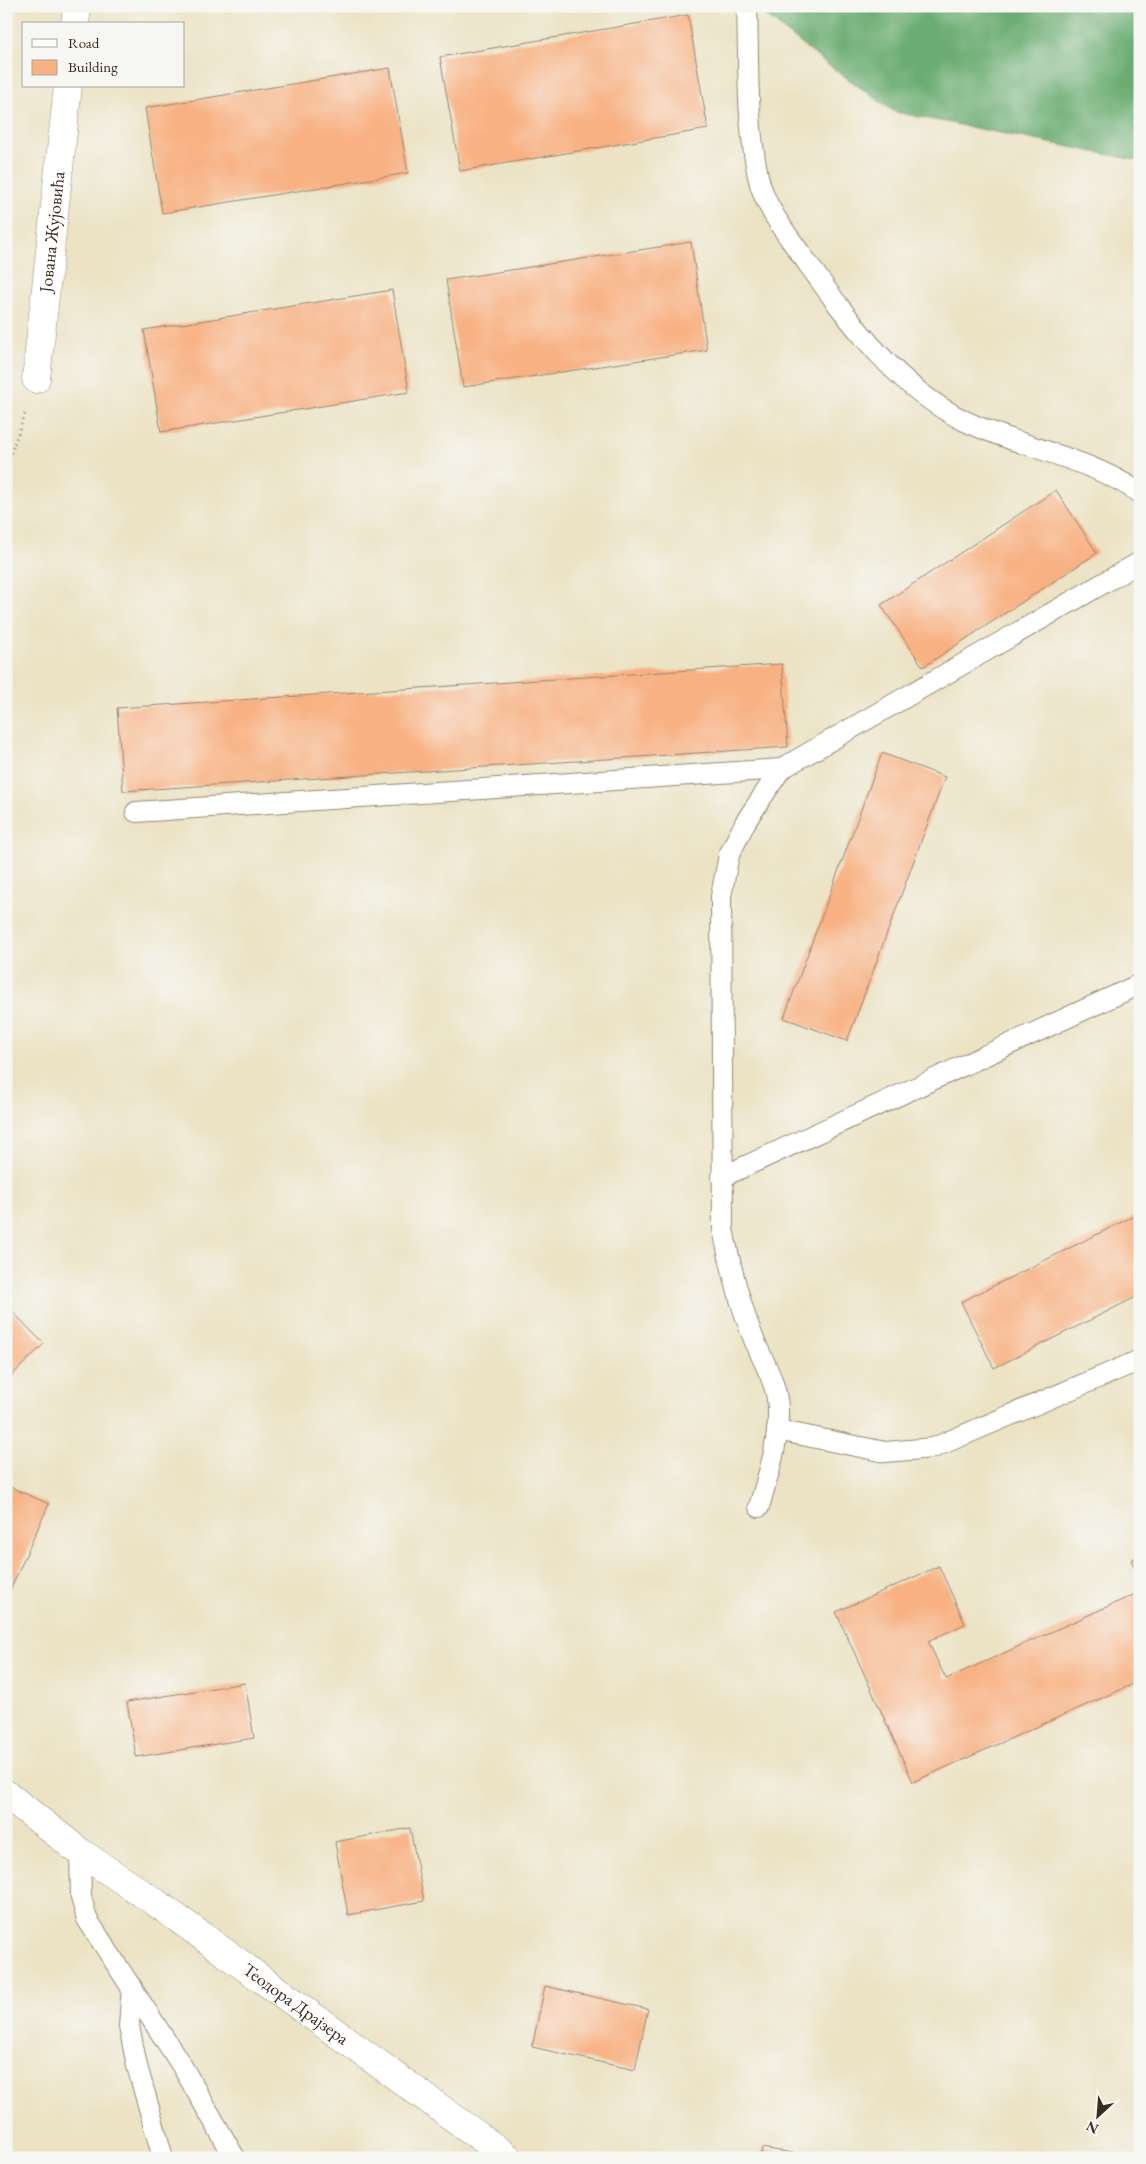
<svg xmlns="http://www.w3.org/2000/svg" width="1146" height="2164" font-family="'EB Garamond',serif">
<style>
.forest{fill:#6aac71;stroke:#526b48}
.building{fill:#f8b182}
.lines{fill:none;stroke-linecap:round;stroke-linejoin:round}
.lane-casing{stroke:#948672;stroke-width:22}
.street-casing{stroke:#948672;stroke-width:29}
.secondary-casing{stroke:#948672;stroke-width:29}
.path{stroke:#948672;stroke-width:3;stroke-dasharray:1 4;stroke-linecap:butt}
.lane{stroke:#fff;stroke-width:20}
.street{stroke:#fff;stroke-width:28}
.secondary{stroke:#fff;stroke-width:28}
.labels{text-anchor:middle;stroke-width:5;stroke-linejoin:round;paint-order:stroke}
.street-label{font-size:18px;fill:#3b2a1e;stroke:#f6f6f2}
</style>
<rect width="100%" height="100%" fill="#f6f6f2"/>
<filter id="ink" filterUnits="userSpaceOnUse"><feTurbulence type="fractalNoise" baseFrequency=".02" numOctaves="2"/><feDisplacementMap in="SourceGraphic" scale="10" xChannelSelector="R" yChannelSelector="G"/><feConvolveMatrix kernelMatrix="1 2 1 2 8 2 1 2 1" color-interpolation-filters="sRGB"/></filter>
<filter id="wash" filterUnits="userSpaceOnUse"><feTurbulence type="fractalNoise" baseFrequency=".0096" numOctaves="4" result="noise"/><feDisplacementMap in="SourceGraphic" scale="20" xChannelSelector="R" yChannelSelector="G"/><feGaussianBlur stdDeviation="1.12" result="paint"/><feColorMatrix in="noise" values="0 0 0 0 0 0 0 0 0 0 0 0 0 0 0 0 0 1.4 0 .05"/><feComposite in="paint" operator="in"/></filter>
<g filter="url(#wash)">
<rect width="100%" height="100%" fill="#ece3c5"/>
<!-- forest -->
<path class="forest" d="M754 6H1140V161L895 112 824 62Z"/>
<g id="blocks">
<!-- building -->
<g class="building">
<path d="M688 15 708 129 460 171 440 57Z"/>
<path d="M390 68 408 173 162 213 145 108Z"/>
<path d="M691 242 707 350 463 387 446 280Z"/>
<path d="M392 290 409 392 161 432 144 330Z"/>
<path d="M1056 490 1097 553 923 667 881 605Z"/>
<path d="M782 664 788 747 123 791 117 708Z"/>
<path d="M882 753 945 777 847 1041 784 1018Z"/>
<path d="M1140 1213V1295L994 1368 961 1302Z"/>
<path d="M6 1305 44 1344 6 1381Z"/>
<path d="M6 1485 49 1504 6 1599Z"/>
<path d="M1140 1556V1579L1131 1560Z"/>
<path d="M939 1566 965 1624 928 1641 946 1679 1140 1592V1681L913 1782 836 1612Z"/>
<path d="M245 1683 254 1738 136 1757 127 1702Z"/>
<path d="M410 1828 424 1901 348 1915 335 1842Z"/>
<path d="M545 1986 648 2009 635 2070 532 2047Z"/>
<path d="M762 2148 817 2157V2158H760Z"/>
</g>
</g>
</g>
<g filter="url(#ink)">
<use href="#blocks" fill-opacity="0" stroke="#948672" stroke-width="1"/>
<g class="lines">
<defs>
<g id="lane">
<path d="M747 6C749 65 746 118 758 176 764 207 788 236 806 261 849 321 897 388 965 421 1022 448 1087 457 1140 493"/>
<path d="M136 812 781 769 1140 562"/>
<path d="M722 1177 1140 984"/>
<path d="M777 1430 885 1452 933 1448 1140 1360"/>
<path d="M759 1507C768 1475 779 1444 778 1410 778 1382 760 1357 751 1332 738 1298 730 1264 723 1229L721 896 729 855 746 821 781 769"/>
<path d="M80 1852 81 1897 87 1919 182 2066 235 2158"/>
<path d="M132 1987 129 2026 137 2066 163 2158"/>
</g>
<g id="street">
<path d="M75 24 77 6"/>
<path id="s1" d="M36 379 68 86"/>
</g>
<g id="secondary">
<path id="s2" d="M6 1794 80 1852 155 1902 509 2158"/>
</g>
</defs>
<!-- lane casing -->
<use href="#lane" class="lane-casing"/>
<!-- street casing -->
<use href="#street" class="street-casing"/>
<!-- secondary casing -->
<use href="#secondary" class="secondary-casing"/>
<!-- path -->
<path class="path" d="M6 467 26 411"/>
<!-- lane -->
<use href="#lane" class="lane"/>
<!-- street -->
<use href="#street" class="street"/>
<!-- secondary -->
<use href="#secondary" class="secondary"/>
</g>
</g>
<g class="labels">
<!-- street labels -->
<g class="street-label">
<text dy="6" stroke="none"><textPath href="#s1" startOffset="148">Јована Жујовића</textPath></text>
<text dy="6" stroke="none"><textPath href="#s2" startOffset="358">Теодора Драјзера</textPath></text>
</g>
</g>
<!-- margin -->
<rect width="1146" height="2164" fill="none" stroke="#f6f6f2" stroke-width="25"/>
<!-- legend -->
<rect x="22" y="22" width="162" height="65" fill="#f6f6f2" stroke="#aba49d"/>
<rect x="32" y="39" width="25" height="8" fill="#ffffff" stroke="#aba49d"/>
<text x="68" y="48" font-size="15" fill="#3b2a1e">Road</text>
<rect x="32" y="60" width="25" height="15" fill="#f8b182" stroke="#aba49d"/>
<text x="68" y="72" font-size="15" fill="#3b2a1e">Building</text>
<!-- north arrow -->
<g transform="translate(1098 2116) rotate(206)" stroke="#f6f6f2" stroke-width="4" paint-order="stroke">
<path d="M0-4L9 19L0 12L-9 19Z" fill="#3b2a1e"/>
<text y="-8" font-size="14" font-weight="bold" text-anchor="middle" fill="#3b2a1e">N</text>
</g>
</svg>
